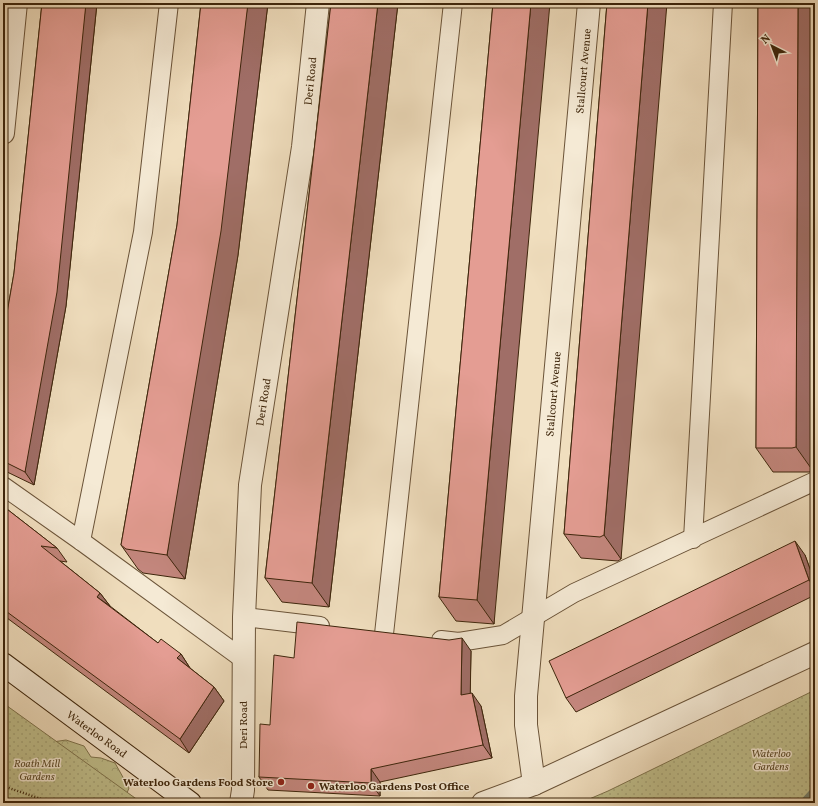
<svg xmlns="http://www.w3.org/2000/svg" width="818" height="806" font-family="Vollkorn,serif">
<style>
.forest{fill:url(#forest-crowns);stroke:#7e724c}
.park{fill:url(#park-dots);stroke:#7e724c}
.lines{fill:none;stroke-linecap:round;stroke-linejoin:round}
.stream{stroke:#75806d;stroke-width:9}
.lane-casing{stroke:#6a5338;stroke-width:20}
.street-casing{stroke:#6a5338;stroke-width:24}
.secondary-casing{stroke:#3d250b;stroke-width:24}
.path{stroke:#3d250b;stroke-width:2.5;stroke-dasharray:1 2;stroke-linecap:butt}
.lane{stroke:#f5ead5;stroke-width:18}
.street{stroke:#f5ead5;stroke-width:22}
.secondary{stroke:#f5ead5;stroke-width:22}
.wall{fill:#c4877e;stroke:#3d250b}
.shaded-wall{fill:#a06e67;stroke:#3d250b}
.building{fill:#e49d93;stroke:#3d250b}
.poi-dot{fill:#8f2418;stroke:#f5ead5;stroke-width:1.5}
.labels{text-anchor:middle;stroke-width:3;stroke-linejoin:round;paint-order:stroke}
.street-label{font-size:11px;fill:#3d250b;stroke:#f5ead5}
.park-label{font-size:11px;font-style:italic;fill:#5e4c2b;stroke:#f5ead5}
.poi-label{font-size:11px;font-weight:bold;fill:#3d250b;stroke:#f5ead5;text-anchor:end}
</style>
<defs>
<pattern id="forest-crowns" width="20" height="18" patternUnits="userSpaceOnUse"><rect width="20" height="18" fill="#c0bf8c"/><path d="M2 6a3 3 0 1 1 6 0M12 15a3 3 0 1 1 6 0" fill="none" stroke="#a6a477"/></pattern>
<pattern id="park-dots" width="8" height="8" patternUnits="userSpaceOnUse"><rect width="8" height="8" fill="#c0bf8c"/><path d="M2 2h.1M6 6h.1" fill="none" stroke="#a6a477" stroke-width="1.8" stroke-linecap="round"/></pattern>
</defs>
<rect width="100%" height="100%" fill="#f0debe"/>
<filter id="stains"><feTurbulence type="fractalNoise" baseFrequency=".005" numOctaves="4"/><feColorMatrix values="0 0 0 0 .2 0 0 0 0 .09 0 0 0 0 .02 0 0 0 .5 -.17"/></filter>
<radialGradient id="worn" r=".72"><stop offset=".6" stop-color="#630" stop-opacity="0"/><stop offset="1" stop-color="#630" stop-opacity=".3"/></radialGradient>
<!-- forest -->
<path class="forest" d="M66 740 84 746 91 757 101 758 115 763 129 788 123 803 46 743Z"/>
<!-- park -->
<g class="park">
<path d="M815 690V803H580L608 791Z"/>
<path d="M3 703 142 803H3Z"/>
</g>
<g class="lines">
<!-- stream -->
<path class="stream" d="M804 803 815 791"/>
<defs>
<g id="lane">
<path d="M3 486 81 541 243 659"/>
<path d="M693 539 723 3"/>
<path d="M81 541 143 232 169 3"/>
<path d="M244 617 320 626"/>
<path d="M384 634 453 3"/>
<path d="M441 640 459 642 503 635 574 593 815 481"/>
</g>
<g id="street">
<path d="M3 133 16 3"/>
<path d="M534 784 526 725V696L589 3"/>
<path d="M241 803 243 790 244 617 250 485 303 147 318 3"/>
<path d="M483 803 534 784 815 653"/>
</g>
<path id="secondary" d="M3 664 190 803"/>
</defs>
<!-- lane casing -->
<use href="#lane" class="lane-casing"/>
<!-- street casing -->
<use href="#street" class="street-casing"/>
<!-- secondary casing -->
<use href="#secondary" class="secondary-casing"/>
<!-- path -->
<path class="path" d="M3 786 53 803"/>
<!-- lane -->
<use href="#lane" class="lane"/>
<!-- street -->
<use href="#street" class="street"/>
<!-- secondary -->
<use href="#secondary" class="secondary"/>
</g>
<!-- wall -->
<g class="wall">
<path d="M42 3H97L66 306 34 485 3 470V336L14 273Z"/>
<path d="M201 3H268L238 255 185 579 143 573 138 569 121 545 177 225Z"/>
<path d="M331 3H398L329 607 282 602 265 578Z"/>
<path d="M493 3 494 624 456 621 439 597Z"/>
<path d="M607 3 621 559 618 561 581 558 564 534Z"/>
<path d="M758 3 813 471 809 472H773L756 448Z"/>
<path d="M3 506 57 548 67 562 60 561 100 593 110 606 158 643 181 654 190 668 214 687 224 701 189 753 3 615Z"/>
<path d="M805 555 815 583V595L576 712 566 698Z"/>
<path d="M471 651 470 694 481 706 492 758 380 782V796L268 790 259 777 294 658Z"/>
</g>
<!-- shaded-wall -->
<g class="shaded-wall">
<path d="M86 3H97L66 306 34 485 25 472Z"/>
<path d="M248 3H268L238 255 185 579 167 555Z"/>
<path d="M378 3H398L329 607 312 583Z"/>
<path d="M531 3H550L494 624 477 600Z"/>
<path d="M648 3H667L621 559 604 535Z"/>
<path d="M798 3H815L813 471 796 447Z"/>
<path d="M795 541 805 555 815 583V588L809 580Z"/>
<path d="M100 593 110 606 97 597Z"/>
<path d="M462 638 471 651 470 708 461 695Z"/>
<path d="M181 654 190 668 177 658Z"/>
<path d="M214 687 224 701 189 753 180 739Z"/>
<path d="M472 693 481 706 492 758 483 745Z"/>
<path d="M371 769 380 782V796L371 783Z"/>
</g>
<!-- building -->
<g class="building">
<path d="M42 3H86L57 292 25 472 3 461V336L14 273Z"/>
<path d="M201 3H248L221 231 167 555 126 549 121 545 177 225Z"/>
<path d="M331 3H378L312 583 265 578Z"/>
<path d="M493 3H531L477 600 439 597Z"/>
<path d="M607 3H648L604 535 600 537 564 534Z"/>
<path d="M758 3H798L796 447 792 448H756Z"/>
<path d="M3 506 57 548 41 546 100 593 97 597 158 643 161 639 181 654 177 658 214 687 180 739 3 609Z"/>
<path d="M795 541 809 580 566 698 549 661Z"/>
<path d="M297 622 449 640 462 638 461 695 472 693 483 745 371 769V783L259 777 260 724 270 725 274 655 294 658Z"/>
</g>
<!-- markers -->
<g class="poi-dot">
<circle cx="281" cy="782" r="4"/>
<circle cx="311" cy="786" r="4"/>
</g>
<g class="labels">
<!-- street labels -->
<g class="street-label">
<text transform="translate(583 71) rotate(-85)" y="4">Stallcourt Avenue</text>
<text transform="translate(310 81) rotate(-84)" y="4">Deri Road</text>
<text transform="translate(553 394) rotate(-85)" y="4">Stallcourt Avenue</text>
<text transform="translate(263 402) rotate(-81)" y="4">Deri Road</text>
<text transform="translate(243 725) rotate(-90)" y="4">Deri Road</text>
<text transform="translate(97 734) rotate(36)" y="4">Waterloo Road</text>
</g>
<!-- park labels -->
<g class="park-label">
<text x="771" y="757">Waterloo<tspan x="771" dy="13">Gardens</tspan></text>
<text x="37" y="767">Roath Mill<tspan x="37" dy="13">Gardens</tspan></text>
</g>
<!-- poi labels -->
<g class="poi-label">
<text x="273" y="786">Waterloo Gardens Food Store</text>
<text x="319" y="790" text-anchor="start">Waterloo Gardens Post Office</text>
</g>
</g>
<!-- margin -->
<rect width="818" height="806" fill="none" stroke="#f0debe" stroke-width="16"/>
<rect x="4" y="4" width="810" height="798" fill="none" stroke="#3d250b" stroke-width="2"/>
<rect x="8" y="8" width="802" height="790" fill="none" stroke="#3d250b"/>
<!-- north arrow -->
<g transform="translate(772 46) rotate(318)" stroke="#f5ead5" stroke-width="3" paint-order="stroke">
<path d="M0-3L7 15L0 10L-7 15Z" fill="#3d250b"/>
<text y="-6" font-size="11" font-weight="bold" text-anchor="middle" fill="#3d250b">N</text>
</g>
<rect width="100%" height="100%" filter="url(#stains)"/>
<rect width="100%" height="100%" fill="url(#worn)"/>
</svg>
